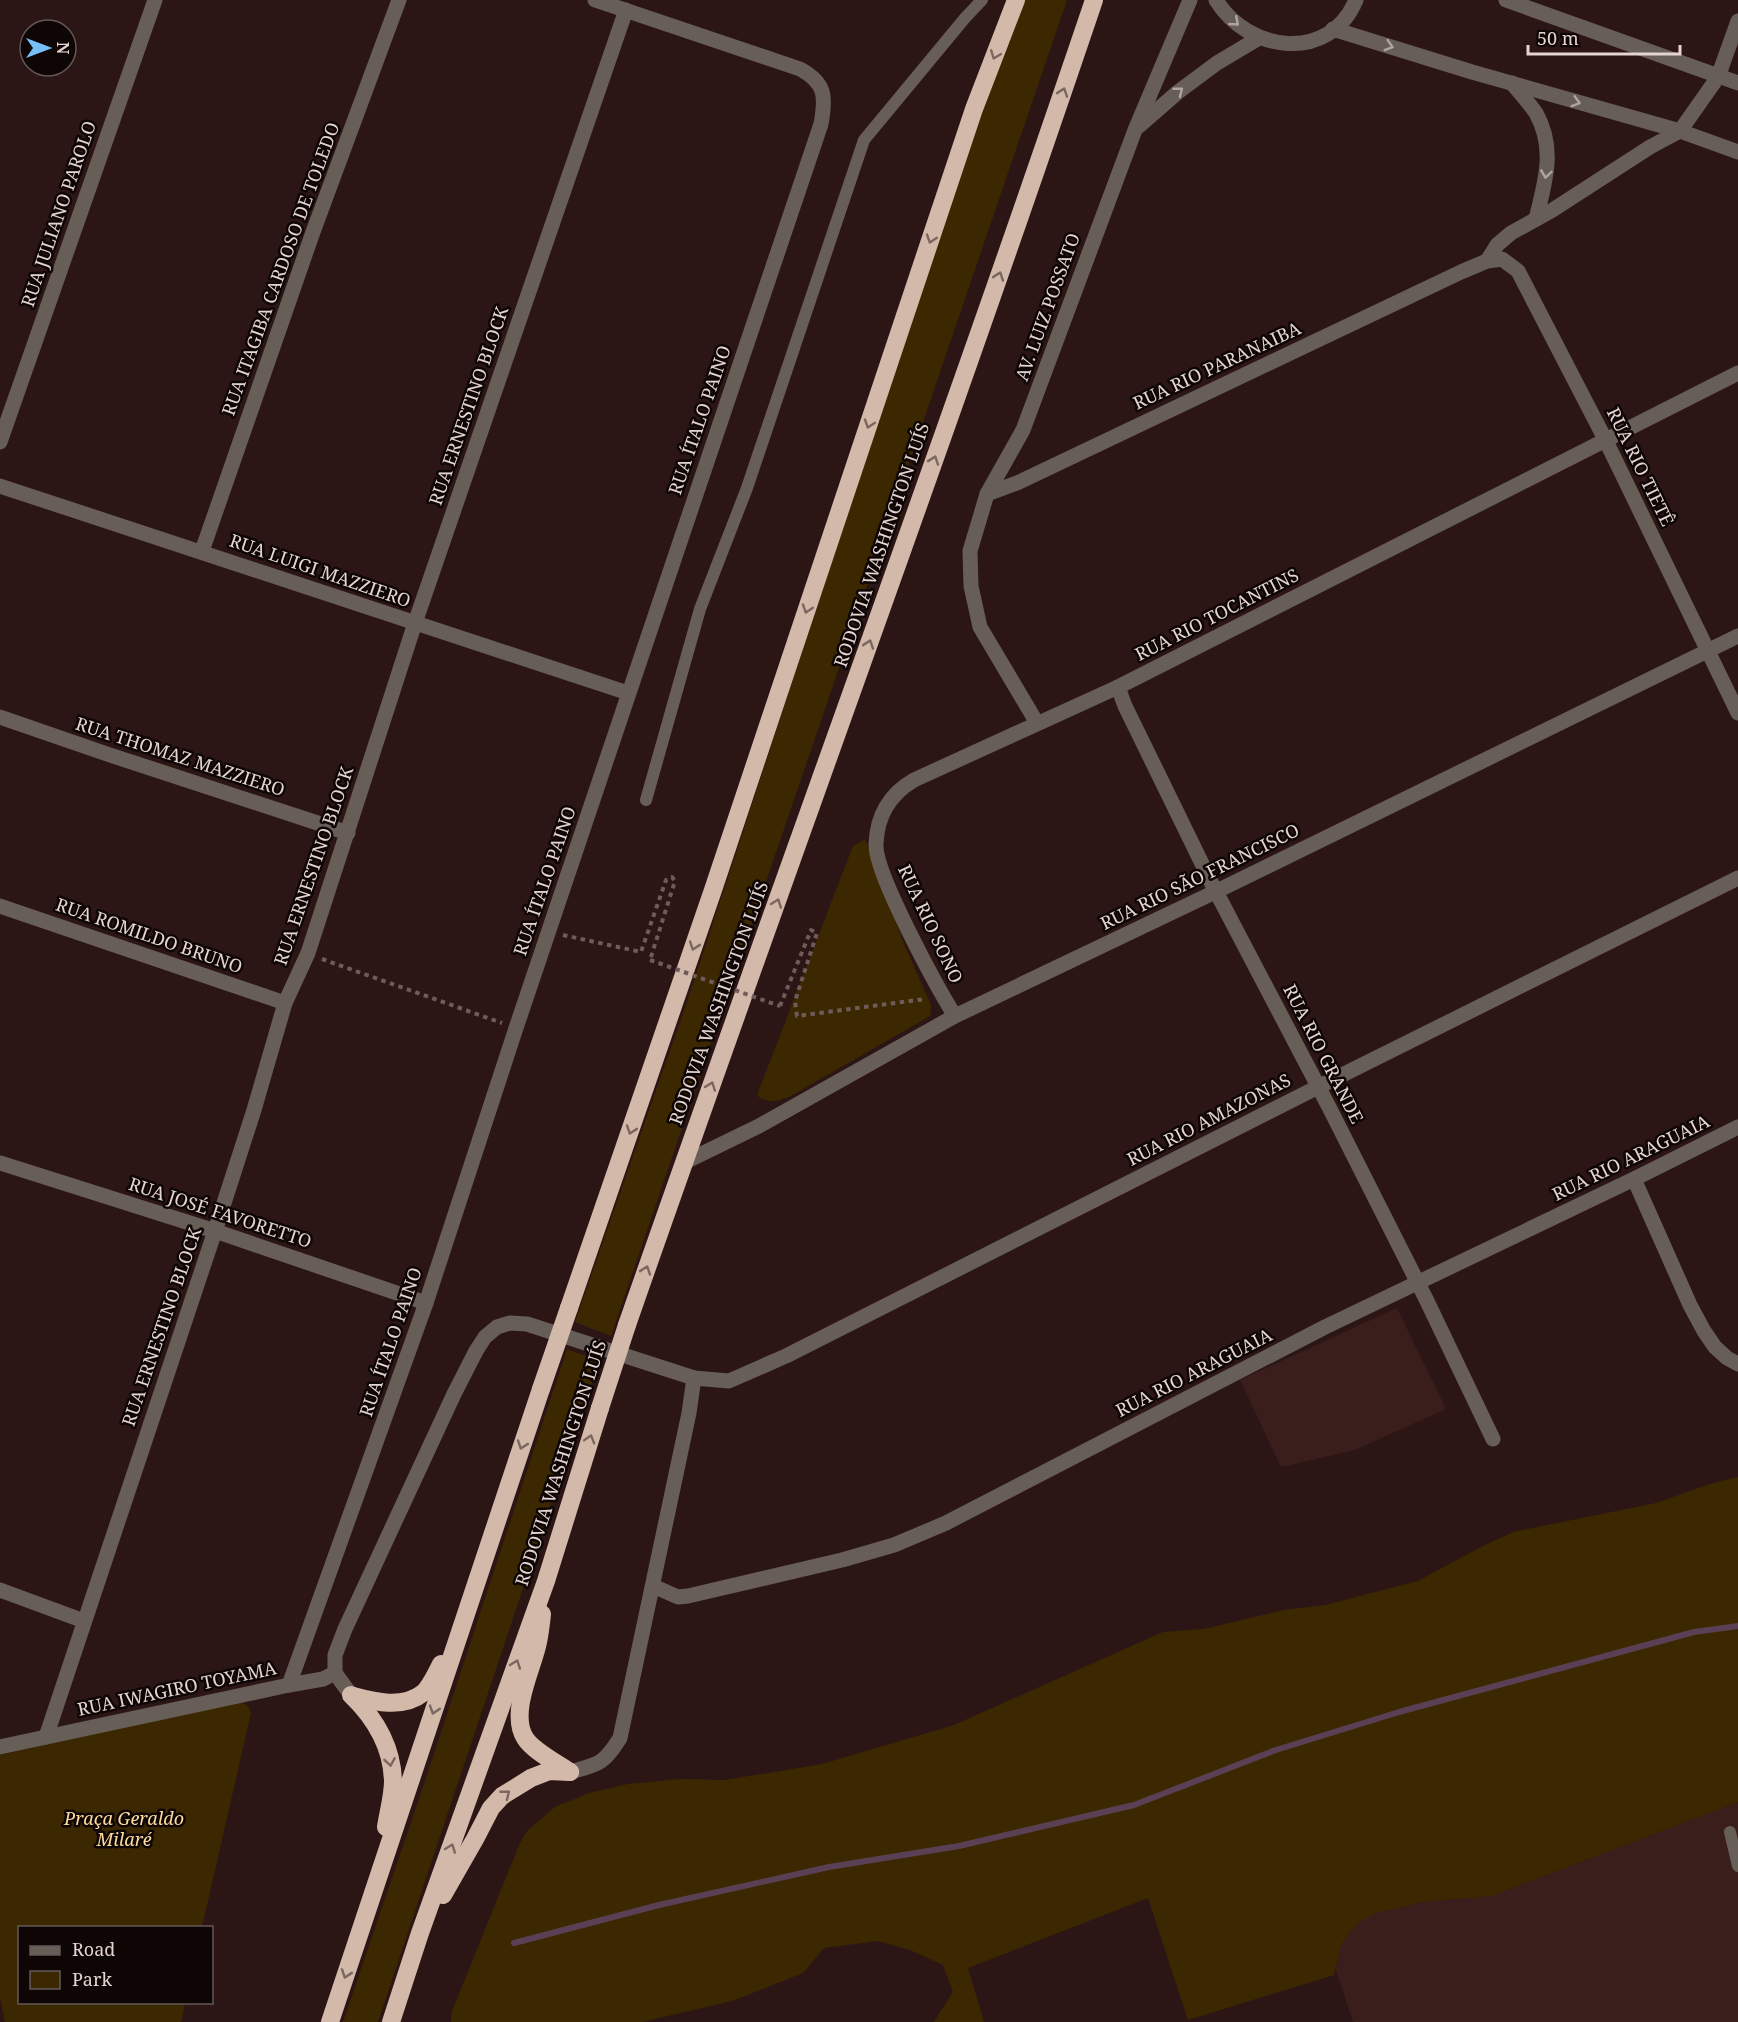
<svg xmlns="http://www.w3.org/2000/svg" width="1738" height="2022" font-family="'Noto Serif',serif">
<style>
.built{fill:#3a1e1c}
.green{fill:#3b2800}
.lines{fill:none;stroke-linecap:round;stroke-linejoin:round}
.stream{stroke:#594054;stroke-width:6}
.path{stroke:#6f5b59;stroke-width:4;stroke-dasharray:4.5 4.5;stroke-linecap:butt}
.service{stroke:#685e58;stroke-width:12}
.minor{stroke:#685e58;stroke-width:15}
.tertiary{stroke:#685e58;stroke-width:15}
.motorway{stroke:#d2b9aa;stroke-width:18}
.path-bridge{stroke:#6f5b59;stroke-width:4;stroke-dasharray:4.5 4.5;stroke-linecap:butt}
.motorway-bridge{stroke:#d2b9aa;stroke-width:18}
.oneway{stroke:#b2a5a1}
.oneway2{stroke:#7a6860}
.labels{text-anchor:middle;stroke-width:5;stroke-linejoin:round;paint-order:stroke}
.street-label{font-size:18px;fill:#e4d4d2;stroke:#0e0505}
.park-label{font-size:18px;font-style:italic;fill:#fedb9c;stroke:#0e0505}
</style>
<rect width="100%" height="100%" fill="#2c1615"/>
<!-- built -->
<g class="built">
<path d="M1397 1308 1446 1409 1355 1450 1281 1467 1240 1380Z"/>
<path d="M1738 1802V2022H1353L1336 1970 1337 1962 1341 1946 1346 1937 1358 1923 1366 1918 1376 1913 1423 1902 1492 1896Z"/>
</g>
<!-- green -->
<g class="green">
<path d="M1019 0H1067L611 1336 575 1322 688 999 930 263Z"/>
<path d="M865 839 904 944 931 1005 930 1016 789 1097C778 1101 767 1105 757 1095L853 846Z"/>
<path d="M567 1349 599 1361 378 2022H343L422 1790Z"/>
<path d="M1738 1477V1802L1492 1896 1423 1902 1376 1913 1358 1923 1346 1937 1341 1946 1334 1975 1188 2020 1148 1898 968 1968 984 2022H934L953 1992 943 1965 910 1950 878 1941 824 1948 803 1973 732 2001 642 2022H451L452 2011 520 1843 528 1830 555 1807 589 1793 628 1784 681 1779 725 1780 822 1764 954 1725 1163 1632 1204 1629 1284 1610 1325 1605 1418 1581 1477 1549 1513 1532 1656 1503 1710 1484Z"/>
<path d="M239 1702 247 1705 251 1713 202 1927 20 1928V2002L185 2003 181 2022H5L0 1997V1755Z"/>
</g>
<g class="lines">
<!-- stream -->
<path class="stream" d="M514 1943 659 1905 829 1867 959 1846 1134 1805 1276 1750 1399 1712 1694 1632 1738 1626"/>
<!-- path -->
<g class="path">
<path d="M563 935 641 952 666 880 672 877 675 881 650 960"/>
<path d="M322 959 502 1023"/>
<path d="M780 1006 811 930 817 933 795 1001 797 1016 925 999"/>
</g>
<!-- service -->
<g class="service">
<path d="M646 800 700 609 747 488 864 140 965 18 982 0"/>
<path d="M1730 1832 1738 1866"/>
</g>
<!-- minor -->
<g class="minor">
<path d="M1216 0C1248 52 1329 64 1356 0"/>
<path d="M1506 0 1738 83"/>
<path d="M1333 29 1472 72 1680 131 1738 152"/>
<path d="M1512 83C1520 93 1529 103 1536 113 1556 149 1545 182 1536 219"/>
<path d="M1139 126 1178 92 1217 63 1259 38"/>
<path d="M1487 261 1497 245 1511 233 1551 211 1650 147 1680 131 1718 77 1738 21"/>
<path d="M0 442 155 0"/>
<path d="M0 486 628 693"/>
<path d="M987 494 1023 430 1135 130 1190 0"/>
<path d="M202 551 313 232 399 0"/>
<path d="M1118 687 1125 706 1211 882 1329 1107 1426 1299 1493 1439"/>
<path d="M0 717 107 754 348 833"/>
<path d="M1037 723 980 627 971 586 970 551 987 494 1017 483 1461 272 1487 261 1502 259 1518 271 1606 441 1738 713"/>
<path d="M0 906 285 1003"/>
<path d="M955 1016C938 989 874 872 876 844 877 816 890 794 914 780L1118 687 1738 373"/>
<path d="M0 1163 215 1231 426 1303"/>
<path d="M683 1163 759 1126 955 1016 1217 891 1738 636"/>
<path d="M1634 1179 1690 1305 1704 1331 1715 1347 1727 1358 1738 1364"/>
<path d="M694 1378 729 1381 786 1356 1318 1087 1738 878"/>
<path d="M653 1586 678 1597 688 1596 842 1560 894 1545 946 1523 1325 1327 1634 1179 1738 1127"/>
<path d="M0 1590 84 1621"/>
<path d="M289 1685 426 1303 516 1028 821 124C826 97 826 83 800 69L595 0"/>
<path d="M46 1737 215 1231 254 1110 285 1003 308 953 415 623 626 10"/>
</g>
<!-- tertiary -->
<g class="tertiary">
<path d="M335 1673V1655L345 1629 454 1394 476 1351 485 1337 497 1327 510 1323 527 1324 694 1378 689 1413 620 1738C604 1764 599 1764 570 1772"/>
<path d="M335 1673 351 1695"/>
<path d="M0 1747 289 1685 323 1679 335 1673"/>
</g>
<!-- motorway -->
<g class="motorway">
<path d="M569 1308 713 890 974 109 1016 0"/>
<path d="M627 1325C781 883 944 444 1094 0"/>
<path d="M542 1614C541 1623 540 1633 538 1642 533 1668 509 1712 525 1738 533 1751 557 1763 570 1772"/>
<path d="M351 1695C376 1719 392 1746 393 1781 393 1796 388 1813 386 1827"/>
<path d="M353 1696C375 1702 403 1709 423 1693 430 1687 437 1672 441 1664"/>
<path d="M443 1895 475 1839 491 1808 502 1796 531 1778 549 1771 570 1772"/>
<path d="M330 2022 541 1389"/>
<path d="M391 2022 420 1933 546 1581 600 1408"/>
</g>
<!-- path-bridge -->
<path class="path-bridge" d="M650 960 780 1006"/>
<!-- motorway-bridge -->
<g class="motorway-bridge">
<path d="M541 1389 569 1308"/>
<path d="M600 1408 627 1325"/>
</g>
</g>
<!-- one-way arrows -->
<defs><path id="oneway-chevron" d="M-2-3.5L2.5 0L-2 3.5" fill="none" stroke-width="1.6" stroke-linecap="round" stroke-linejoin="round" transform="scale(1.5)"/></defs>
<g class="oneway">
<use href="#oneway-chevron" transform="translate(1235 22) rotate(41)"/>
<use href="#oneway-chevron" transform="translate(1389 46) rotate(17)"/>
<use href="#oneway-chevron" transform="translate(1179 91) rotate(-38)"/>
<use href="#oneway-chevron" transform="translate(1576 102) rotate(16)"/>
<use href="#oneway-chevron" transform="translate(1546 174) rotate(98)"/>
</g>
<g class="oneway2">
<use href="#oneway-chevron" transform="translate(995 55) rotate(111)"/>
<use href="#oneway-chevron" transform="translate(1063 92) rotate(-71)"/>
<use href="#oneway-chevron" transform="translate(931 239) rotate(108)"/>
<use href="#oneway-chevron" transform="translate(999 276) rotate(-71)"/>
<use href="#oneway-chevron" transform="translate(869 424) rotate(108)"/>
<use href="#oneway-chevron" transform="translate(934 460) rotate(-71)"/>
<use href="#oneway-chevron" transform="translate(807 609) rotate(108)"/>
<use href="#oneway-chevron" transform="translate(869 644) rotate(-71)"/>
<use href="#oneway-chevron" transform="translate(777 903) rotate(-70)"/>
<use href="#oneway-chevron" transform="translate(694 946) rotate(109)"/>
<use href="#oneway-chevron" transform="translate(711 1086) rotate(-70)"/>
<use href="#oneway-chevron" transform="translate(631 1130) rotate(109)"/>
<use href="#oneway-chevron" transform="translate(646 1270) rotate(-71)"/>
<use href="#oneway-chevron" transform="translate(590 1439) rotate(-73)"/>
<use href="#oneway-chevron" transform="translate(522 1445) rotate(109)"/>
<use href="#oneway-chevron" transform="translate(516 1664) rotate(-70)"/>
<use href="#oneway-chevron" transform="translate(434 1710) rotate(108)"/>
<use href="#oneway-chevron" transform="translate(390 1762) rotate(81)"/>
<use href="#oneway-chevron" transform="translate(506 1794) rotate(-38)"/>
<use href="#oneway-chevron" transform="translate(451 1848) rotate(-70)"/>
<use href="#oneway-chevron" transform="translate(346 1974) rotate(109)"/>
</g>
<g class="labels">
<!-- street labels -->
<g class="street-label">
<text transform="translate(59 214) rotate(-71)" y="6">RUA JULIANO PAROLO</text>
<text transform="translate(281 269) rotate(-70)" y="6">RUA ITAGIBA CARDOSO DE TOLEDO</text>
<text transform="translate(1048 307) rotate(-70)" y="6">AV. LUIZ POSSATO</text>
<text transform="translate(1217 366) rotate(-25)" y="6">RUA RIO PARANAIBA</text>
<text transform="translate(469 406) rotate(-71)" y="6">RUA ERNESTINO BLOCK</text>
<text transform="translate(700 420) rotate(-71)" y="6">RUA ÍTALO PAINO</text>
<text transform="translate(1640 467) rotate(64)" y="6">RUA RIO TIETÊ</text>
<text transform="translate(882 545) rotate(-71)" y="6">RODOVIA WASHINGTON LUÍS</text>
<text transform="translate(320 571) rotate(19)" y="6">RUA LUIGI MAZZIERO</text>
<text transform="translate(1217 615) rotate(-27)" y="6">RUA RIO TOCANTINS</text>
<text transform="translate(180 757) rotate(18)" y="6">RUA THOMAZ MAZZIERO</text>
<text transform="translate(314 866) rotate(-71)" y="6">RUA ERNESTINO BLOCK</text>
<text transform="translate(1200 877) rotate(-26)" y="6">RUA RIO SÃO FRANCISCO</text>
<text transform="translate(545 881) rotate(-71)" y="6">RUA ÍTALO PAINO</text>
<text transform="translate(930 924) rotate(65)" y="6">RUA RIO SONO</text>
<text transform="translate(149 936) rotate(19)" y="6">RUA ROMILDO BRUNO</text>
<text transform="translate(719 1003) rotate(-70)" y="6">RODOVIA WASHINGTON LUÍS</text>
<text transform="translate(1323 1054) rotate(63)" y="6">RUA RIO GRANDE</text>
<text transform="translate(1209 1120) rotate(-27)" y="6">RUA RIO AMAZONAS</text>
<text transform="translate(1631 1158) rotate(-26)" y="6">RUA RIO ARAGUAIA</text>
<text transform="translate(220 1213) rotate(18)" y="6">RUA JOSÉ FAVORETTO</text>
<text transform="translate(162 1327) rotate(-71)" y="6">RUA ERNESTINO BLOCK</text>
<text transform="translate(391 1342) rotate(-71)" y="6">RUA ÍTALO PAINO</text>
<text transform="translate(1194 1373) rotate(-27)" y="6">RUA RIO ARAGUAIA</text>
<text transform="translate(561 1463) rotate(-72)" y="6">RODOVIA WASHINGTON LUÍS</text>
<text transform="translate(177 1689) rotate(-12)" y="6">RUA IWAGIRO TOYAMA</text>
</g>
<!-- park labels -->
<g class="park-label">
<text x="124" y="1825">Praça Geraldo<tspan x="124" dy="21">Milaré</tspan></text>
</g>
</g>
<!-- legend -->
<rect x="18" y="1926" width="195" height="78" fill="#0e0505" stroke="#645857" stroke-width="1.5"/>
<rect x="30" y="1946" width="30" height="9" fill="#685e58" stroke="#645857" stroke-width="1.5"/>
<text x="72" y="1956" font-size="18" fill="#e4d4d2">Road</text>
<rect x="30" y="1971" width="30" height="18" fill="#3b2800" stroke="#645857" stroke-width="1.5"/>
<text x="72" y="1986" font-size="18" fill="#e4d4d2">Park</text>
<!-- north arrow -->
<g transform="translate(48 48) rotate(90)"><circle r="28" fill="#0e0505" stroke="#645857" stroke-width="1.5"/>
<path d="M0-4.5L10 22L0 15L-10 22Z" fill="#77c0f7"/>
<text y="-9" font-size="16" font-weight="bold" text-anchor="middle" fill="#e4d4d2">N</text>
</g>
<!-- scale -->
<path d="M1528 45v9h152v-9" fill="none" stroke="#e4d4d2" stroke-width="3"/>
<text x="1537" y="45" font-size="18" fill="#e4d4d2" stroke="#0e0505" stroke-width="4.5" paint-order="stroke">50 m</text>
</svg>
